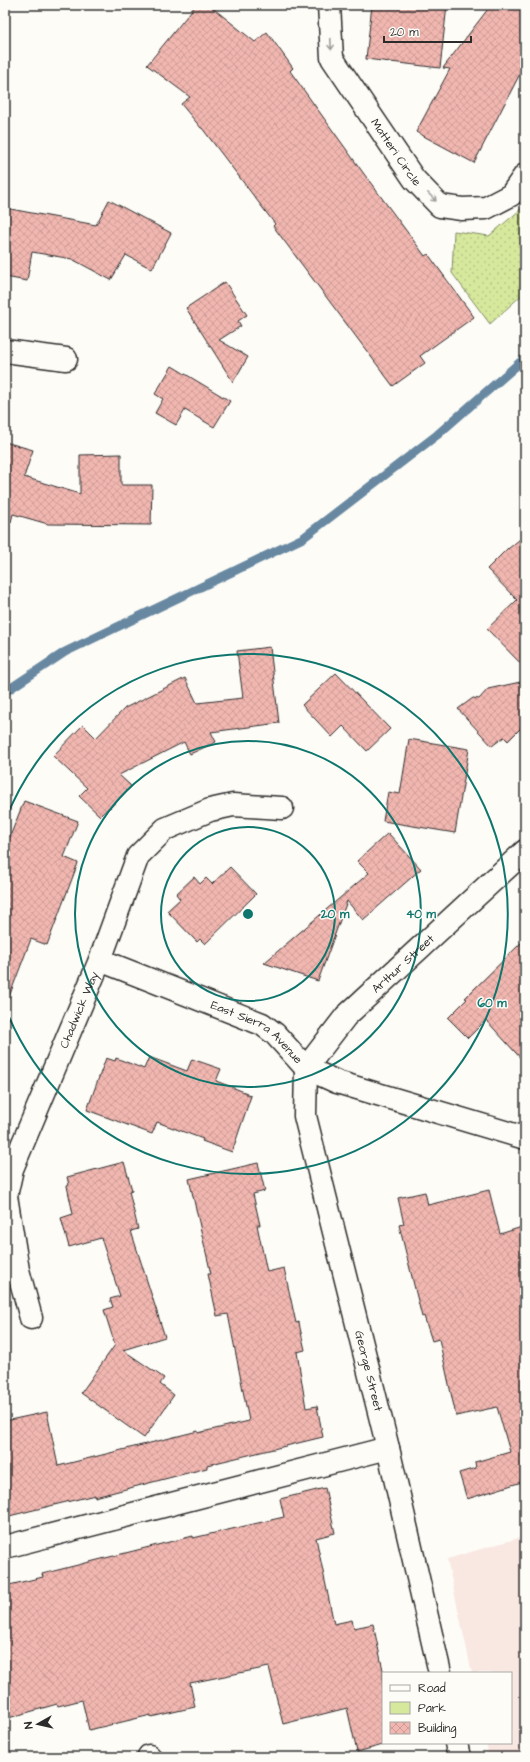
<svg xmlns="http://www.w3.org/2000/svg" width="530" height="1762" font-family="'Architects Daughter',sans-serif">
<style>
.built{fill:#f9e7e2}
.green{fill:url(#green-dots);stroke:#808a64}
.lines{fill:none;stroke-linecap:round;stroke-linejoin:round}
.stream{stroke:#6888a1;stroke-width:9}
.building{fill:url(#building-cross-hatch);stroke:#2b2b2b}
.minor-casing{stroke:#2b2b2b;stroke-width:25}
.minor{stroke:#fdfcf7;stroke-width:22}
.oneway{stroke:#9e9e9b}
.ring{fill:none;stroke:#0f766e;stroke-width:2}
.labels{text-anchor:middle;stroke-width:3;stroke-linejoin:round;paint-order:stroke}
.street-label{font-size:12px;fill:#2b2b2b;stroke:#fdfcf7}
.centre{fill:#0f766e;stroke:#fdfcf7;stroke-width:2}
.ring-label{font-size:12px;text-anchor:middle;font-weight:bold;fill:#0f766e;stroke:#fdfcf7;stroke-width:3;stroke-linejoin:round;paint-order:stroke}
</style>
<defs>
<pattern id="green-dots" width="8" height="8" patternUnits="userSpaceOnUse"><rect width="8" height="8" fill="#d6e89c"/><path d="M2 2h.1M6 6h.1" fill="none" stroke="#b8c787" stroke-width="1.8" stroke-linecap="round"/></pattern>
<pattern id="building-cross-hatch" width="8" height="8" patternUnits="userSpaceOnUse"><rect width="8" height="8" fill="#f1b6b0"/><path d="M0 0l8 8M0 8l8-8" fill="none" stroke="#cf9d98"/></pattern>
</defs>
<rect width="100%" height="100%" fill="#fdfcf7"/>
<filter id="ink" filterUnits="userSpaceOnUse"><feTurbulence type="fractalNoise" baseFrequency=".025" numOctaves="2"/><feDisplacementMap in="SourceGraphic" scale="8" xChannelSelector="R" yChannelSelector="G"/><feConvolveMatrix kernelMatrix="1 2 1 2 8 2 1 2 1" color-interpolation-filters="sRGB"/></filter>
<g filter="url(#ink)">
<!-- built -->
<path class="built" d="M525 1536V1757H489L486 1743H511V1673H472L447 1559Z"/>
<!-- green -->
<path class="green" d="M525 202V292L490 324 452 273 454 231 489 236 520 210Z"/>
<g class="lines">
<!-- stream -->
<path class="stream" d="M5 692 65 652 303 538 437 435 525 358"/>
</g>
<!-- building -->
<g class="building">
<path d="M196 5H209L255 42 267 32 293 68 290 71 364 174 425 256 428 254 474 317 420 356 425 363 393 386 273 226 275 224 202 128H201L181 104 190 97 147 65Z"/>
<path d="M372 5H447L440 68 366 59Z"/>
<path d="M491 5H525V64L474 163 416 132 450 69 443 68Z"/>
<path d="M109 200 171 233 152 269 126 255 111 280 72 259 32 252 27 281 5 277V208L96 225Z"/>
<path d="M225 282 247 315 238 321 241 326 219 340 248 357 233 382 186 308Z"/>
<path d="M172 366 230 401 214 427 185 410 176 425 155 413 163 399 155 394Z"/>
<path d="M5 442 33 450 24 477 80 494V455L121 454V485H152L151 525 48 524 13 514 11 522 5 521Z"/>
<path d="M525 535V668L487 629 517 600 487 569 508 548V549Z"/>
<path d="M270 647 279 723 211 732 216 742 190 754 184 742 119 775 131 786 110 808 109 807 100 816 79 796 87 788 53 756 83 725 96 738 125 708 185 678 197 703 243 698 237 651Z"/>
<path d="M336 673 390 729 367 751 343 726 332 737 302 705Z"/>
<path d="M525 681V724L508 741 504 737 492 746 458 709 473 698 479 699 488 689Z"/>
<path d="M409 739 469 749 455 833 383 821 388 792 400 794Z"/>
<path d="M24 801 78 821 64 857 78 863 47 945 31 939 7 1002H5V849Z"/>
<path d="M388 833 421 869 363 920 347 901 318 981 264 963 369 873 357 861Z"/>
<path d="M230 867 256 894 205 944 200 939 197 942 167 911 180 899 176 894 194 877 200 884 206 878 212 884Z"/>
<path d="M525 939V1063L486 1020 468 1038 448 1018 467 999 465 998Z"/>
<path d="M149 1057 187 1071 192 1059 221 1069 216 1081 247 1093V1095L251 1096 232 1152 202 1141 203 1139 157 1122 152 1134 87 1110 106 1058 115 1061 116 1058 144 1069Z"/>
<path d="M124 1162 132 1190 129 1191 138 1229 131 1231 165 1337 123 1350 164 1378 160 1384 174 1395 144 1438 81 1393 115 1345 104 1310 113 1307 110 1299 120 1296 101 1238 69 1247 61 1218 73 1214 67 1186 69 1185 67 1177Z"/>
<path d="M258 1163 265 1191 253 1194 260 1225H257L267 1272 284 1268 296 1323 299 1322 300 1328 305 1350 297 1352 306 1408 317 1406 323 1437 207 1465V1468L95 1497V1495L5 1517V1421L47 1412 58 1466 198 1431V1433L249 1421 228 1314 217 1316 208 1274H211L189 1179Z"/>
<path d="M489 1190 500 1234 525 1226V1481L467 1499 459 1473 476 1468 475 1462 510 1452 497 1407 456 1416 439 1339 432 1341 424 1316 422 1317 399 1225 404 1224 398 1198 425 1192 428 1205Z"/>
<path d="M325 1488 335 1533 316 1538 334 1624 352 1620 354 1628 373 1624 383 1670V1745L357 1752 347 1708 283 1724 269 1667 190 1683 195 1707 151 1717V1715L89 1730 82 1700 58 1706 57 1704 5 1719V1586L43 1577 42 1574 193 1536V1538L284 1517 280 1499Z"/>
</g>
<g class="lines">
<defs>
<g id="minor">
<path id="s1" d="M329 5 332 58 414 179 440 206 462 209 486 208 511 195 525 175"/>
<path d="M5 351 66 359"/>
<path id="s2" d="M100 960 262 1024 275 1034 306 1068 337 1082 525 1138"/>
<path id="s3" d="M31 1318 18 1270 6 1196 12 1169 100 960 138 856 165 829 210 810 233 805 282 808"/>
<path d="M5 1547 388 1448"/>
<path id="s4" d="M440 1673 388 1448 305 1116 306 1068 346 1016 525 851"/>
<path d="M456 1743 459 1757"/>
<path d="M149 1756 150 1757"/>
</g>
</defs>
<!-- minor casing -->
<use href="#minor" class="minor-casing"/>
<!-- minor -->
<use href="#minor" class="minor"/>
</g>
<!-- one-way arrows -->
<defs><path id="oneway-shaft" d="M-6 0H5M1.5-3L5.5 0L1.5 3" fill="none" stroke-width="1.6" stroke-linecap="round" stroke-linejoin="round"/></defs>
<g class="oneway">
<use href="#oneway-shaft" transform="translate(331 44) rotate(87)"/>
<use href="#oneway-shaft" transform="translate(432 197) rotate(45)"/>
</g>
</g>
<!-- distance rings -->
<g class="ring">
<circle cx="248" cy="914" r="87"/>
<circle cx="248" cy="914" r="173"/>
<path d="M5 821A260 260 0 1 1 5 1007"/>
</g>
<g class="labels">
<!-- street labels -->
<g class="street-label">
<text dy="4" stroke="none"><textPath href="#s1" startOffset="167">Matteri Circle</textPath></text>
<text dy="4" stroke="none"><textPath href="#s4" startOffset="764">Arthur Street</textPath></text>
<text dy="4" stroke="none"><textPath href="#s3" startOffset="325">Chadwick Way</textPath></text>
<text dy="4" stroke="none"><textPath href="#s2" startOffset="174">East Sierra Avenue</textPath></text>
<text transform="translate(369 1371) rotate(76)" y="4">George Street</text>
</g>
</g>
<circle cx="248" cy="914" r="6" class="centre"/>
<g class="ring-label">
<text x="335" y="918">20 m</text>
<text x="421" y="918">40 m</text>
<text x="492" y="1007">60 m</text>
</g>
<!-- margin -->
<rect width="530" height="1762" fill="none" stroke="#fdfcf7" stroke-width="20"/>
<rect x="10" y="10" width="510" height="1742" fill="none" stroke="#2b2b2b" stroke-width="1.5" filter="url(#ink)"/>
<!-- legend -->
<rect x="382" y="1672" width="130" height="72" fill="#fdfcf7" stroke="#a9a8a5"/>
<rect x="390" y="1685" width="20" height="6" fill="#fdfcf7" stroke="#a9a8a5"/>
<text x="418" y="1692" font-size="12" fill="#2b2b2b">Road</text>
<rect x="390" y="1702" width="20" height="12" fill="#d6e89c" stroke="#a9a8a5"/>
<text x="418" y="1712" font-size="12" fill="#2b2b2b">Park</text>
<rect x="390" y="1722" width="20" height="12" fill="url(#building-cross-hatch)" stroke="#a9a8a5"/>
<text x="418" y="1732" font-size="12" fill="#2b2b2b">Building</text>
<!-- north arrow -->
<g transform="translate(38 1724) rotate(262)" stroke="#fdfcf7" stroke-width="3" paint-order="stroke">
<path d="M0-3L7 15L0 10L-7 15Z" fill="#2b2b2b"/>
<text y="-6" font-size="11" font-weight="bold" text-anchor="middle" fill="#2b2b2b">N</text>
</g>
<!-- scale -->
<path d="M384 36v6h87v-6" fill="none" stroke="#2b2b2b" stroke-width="2"/>
<text x="390" y="36" font-size="12" fill="#2b2b2b" stroke="#fdfcf7" stroke-width="3" paint-order="stroke">20 m</text>
</svg>
